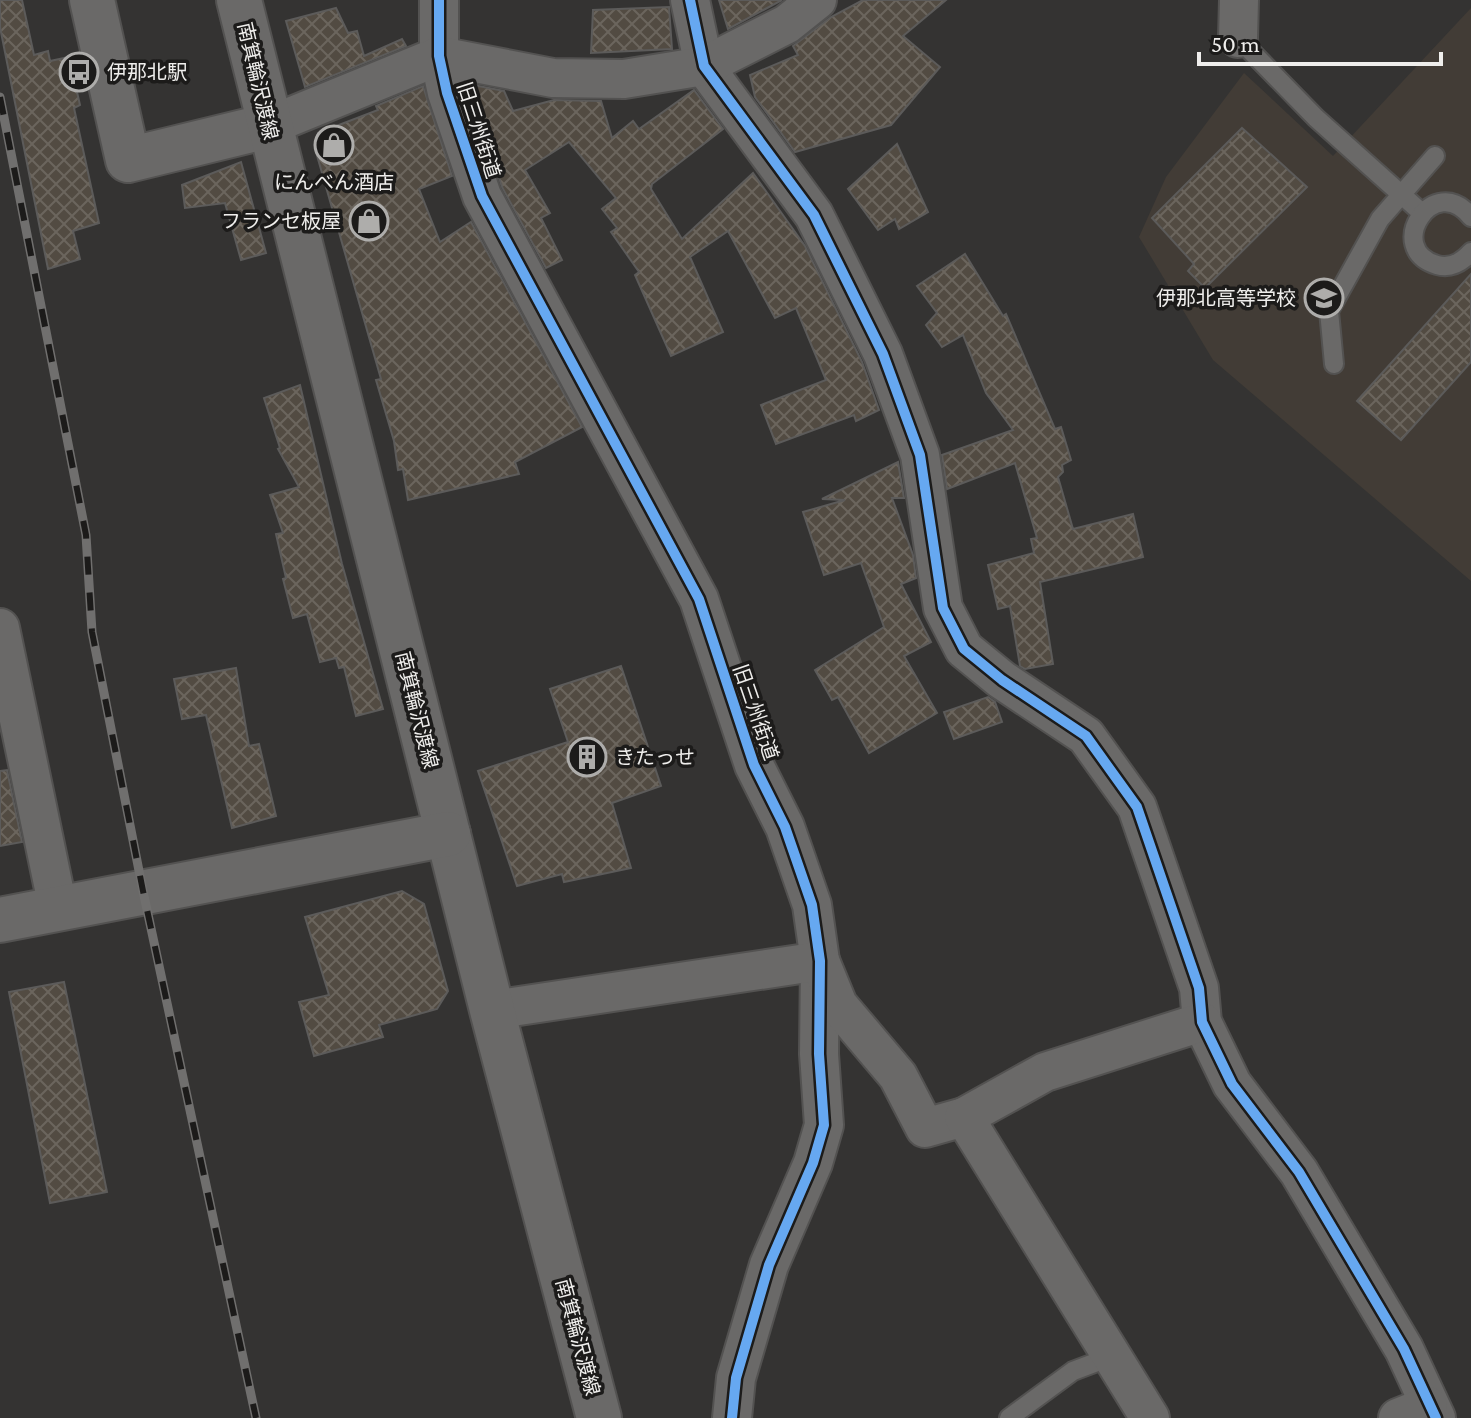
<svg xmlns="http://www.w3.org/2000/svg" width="1471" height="1418" font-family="'Crimson Pro','Noto Sans JP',serif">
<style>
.built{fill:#423c36}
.building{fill:url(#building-cross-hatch);stroke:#5c5b5a;stroke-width:2}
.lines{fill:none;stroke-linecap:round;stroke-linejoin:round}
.lane-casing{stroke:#535251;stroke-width:22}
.street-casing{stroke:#535251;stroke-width:42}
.secondary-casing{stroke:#535251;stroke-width:48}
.lane{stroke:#6a6968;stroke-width:18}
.street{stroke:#6a6968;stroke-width:38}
.secondary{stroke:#6a6968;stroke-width:44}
.rail-casing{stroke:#706f6e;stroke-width:9}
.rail{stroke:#1c1b1a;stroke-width:6;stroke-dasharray:18;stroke-linecap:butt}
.cycleway-casing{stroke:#1c1b1a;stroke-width:15}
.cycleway{stroke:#66a8f1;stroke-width:10}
.labels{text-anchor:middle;stroke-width:7;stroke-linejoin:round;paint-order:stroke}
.poi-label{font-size:20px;fill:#efeeec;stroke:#1c1b1a;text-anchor:start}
.street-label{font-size:20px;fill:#efeeec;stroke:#1c1b1a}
</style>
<defs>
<pattern id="building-cross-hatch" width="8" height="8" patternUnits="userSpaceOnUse" patternTransform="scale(2)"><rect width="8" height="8" fill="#524b42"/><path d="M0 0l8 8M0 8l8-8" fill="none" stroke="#6b655d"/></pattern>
</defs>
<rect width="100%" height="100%" fill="#343332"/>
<!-- built -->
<path class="built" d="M1471 8V581L1213 360 1139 237 1166 177 1244 73 1333 156Z"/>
<!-- building -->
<g class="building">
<path d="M0 0H22L34 55 48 51 50 61 69 57 80 105 74 108 99 223 73 231 80 259 48 269 0 27Z"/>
<path d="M719 0H782L728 29Z"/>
<path d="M863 0H946L903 36 940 67 891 125 795 152 755 97 750 75 798 55 793 46 831 17Z"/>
<path d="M669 7 672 49 591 53 593 10Z"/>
<path d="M336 8 348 33 357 31 364 56 402 39 406 46 305 87 286 21Z"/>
<path d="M468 84 504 91 513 111 554 100 601 101 612 138 633 121 639 129 694 90 723 129 652 184 651 189 682 239 753 173 805 246 862 362 879 410 856 421 854 415 776 444 761 405 826 380 796 308 775 318 728 231 690 257 723 332 671 356 635 275 639 272 611 232 617 228 602 209 616 198 569 142 525 170 550 213 541 218 562 260 546 268 502 187Z"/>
<path d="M423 86 452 176 419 189 440 242 471 222 582 427 515 462 519 474 408 500 403 469 398 470 394 441 376 380 381 379 316 152 320 151 318 133 378 110 376 106Z"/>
<path d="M1242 128 1307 187 1205 288 1188 271 1194 264 1152 218Z"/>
<path d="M897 144 928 212 899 229 895 219 878 230 848 189Z"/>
<path d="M241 162 266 253 241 260 225 203 185 208 182 185Z"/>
<path d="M965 254 1003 316 1006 314 1055 429 1061 427 1071 460 1062 465 1063 472 1058 477 1073 529 1133 514 1143 557 1040 582 1053 664 1025 669 1020 666 1010 606 998 609 988 565 1034 553 1031 539 1037 538 1015 463 947 489 942 455 1013 430 986 393 963 335 942 347 926 325 937 313 917 286Z"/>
<path d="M1471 274V362L1401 440 1357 401Z"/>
<path d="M300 385 342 564 383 709 356 716 344 667 339 668 336 658 320 662 307 614 293 618 283 579 286 578 276 534 283 533 270 495 299 487 278 449 280 448 264 398Z"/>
<path d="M898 462 904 498H892L913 555 916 578 901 584 931 642 904 656 937 713 869 753 838 697 832 700 815 670 884 627 861 563 824 575 803 512 845 500 822 499Z"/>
<path d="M621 666 661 786 612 803 631 868 564 882 562 874 517 886 478 771 568 742 550 689Z"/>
<path d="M236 668 249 746 259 744 276 816 232 828 206 715 182 719 174 679Z"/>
<path d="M988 697 995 702 1002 722 954 739 944 712Z"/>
<path d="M7 770 22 842 0 846V771Z"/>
<path d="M402 891 424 904 448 991 437 1009 379 1025 383 1037 314 1056 299 1002 329 995 305 917Z"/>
<path d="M64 982 107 1192 50 1203 9 992Z"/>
</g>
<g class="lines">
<defs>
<g id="lane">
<path d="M1238 38 1316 118 1422 213"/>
<path d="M1471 217C1434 170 1383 249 1437 265 1451 269 1462 262 1471 252"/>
<path d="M1334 364 1329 311 1380 219 1435 156"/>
<path d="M1009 1418 1073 1371 1110 1357"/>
</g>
<g id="street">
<path d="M439 0V56L447 93 482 196 699 599 754 765 785 827 812 905 820 961 819 1054 824 1125 813 1163 769 1265 736 1378 732 1418"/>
<path d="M690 0 704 66 814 215 883 354 920 455 943 608 964 649 1002 680 1086 736 1137 807 1199 988 1202 1022 1232 1084 1299 1172 1404 1349 1436 1418"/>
<path d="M1238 38 1239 0"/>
<path d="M268 126 439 56 553 78 624 79 704 66 787 24 817 0"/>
<path d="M0 628 58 908"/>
<path d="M492 1010 820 961 838 1005 898 1076 925 1128 964 1117"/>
<path d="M1150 1418 964 1117 1045 1072 1202 1022"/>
<path d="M1398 1418 1428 1406"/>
</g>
<g id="secondary">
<path d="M92 0 128 160 268 126"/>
<path d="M239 0 492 1010 599 1418"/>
<path d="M0 920 448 834"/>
</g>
</defs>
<!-- lane casing -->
<use href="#lane" class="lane-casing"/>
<!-- street casing -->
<use href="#street" class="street-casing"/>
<!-- secondary casing -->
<use href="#secondary" class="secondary-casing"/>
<!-- lane -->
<use href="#lane" class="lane"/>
<!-- street -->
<use href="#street" class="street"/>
<!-- secondary -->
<use href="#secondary" class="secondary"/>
<defs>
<path id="rail" d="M0 97 86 535 92 632 143 891 256 1418"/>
</defs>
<!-- rail casing -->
<use href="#rail" class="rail-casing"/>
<!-- rail -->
<use href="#rail" class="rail"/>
<defs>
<g id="cycleway">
<path d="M439 0V56L447 93 482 196 699 599 754 765 785 827 812 905 820 961 819 1054 824 1125 813 1163 769 1265 736 1378 732 1418"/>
<path d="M690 0 704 66 814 215 883 354 920 455 943 608 964 649 1002 680 1086 736 1137 807 1199 988 1202 1022 1232 1084 1299 1172 1404 1349 1436 1418"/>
</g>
</defs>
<!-- cycleway casing -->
<use href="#cycleway" class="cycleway-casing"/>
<!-- cycleway -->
<use href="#cycleway" class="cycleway"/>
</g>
<!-- icons -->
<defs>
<symbol id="bus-ring" viewBox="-11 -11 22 22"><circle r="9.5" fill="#1c1b1a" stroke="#aeadab" stroke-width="1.5"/><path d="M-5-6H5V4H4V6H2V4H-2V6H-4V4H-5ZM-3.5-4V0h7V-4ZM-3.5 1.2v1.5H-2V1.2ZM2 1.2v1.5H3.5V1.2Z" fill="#aeadab"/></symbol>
<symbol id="shop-ring" viewBox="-11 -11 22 22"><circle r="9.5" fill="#1c1b1a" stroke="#aeadab" stroke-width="1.5"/><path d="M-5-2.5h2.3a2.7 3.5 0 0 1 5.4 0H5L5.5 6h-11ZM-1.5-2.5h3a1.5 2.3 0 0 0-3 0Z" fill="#aeadab"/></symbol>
<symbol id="school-ring" viewBox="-11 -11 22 22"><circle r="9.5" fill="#1c1b1a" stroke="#aeadab" stroke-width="1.5"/><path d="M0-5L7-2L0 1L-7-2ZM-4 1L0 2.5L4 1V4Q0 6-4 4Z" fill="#aeadab"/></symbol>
<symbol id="building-ring" viewBox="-11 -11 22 22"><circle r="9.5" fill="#1c1b1a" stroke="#aeadab" stroke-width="1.5"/><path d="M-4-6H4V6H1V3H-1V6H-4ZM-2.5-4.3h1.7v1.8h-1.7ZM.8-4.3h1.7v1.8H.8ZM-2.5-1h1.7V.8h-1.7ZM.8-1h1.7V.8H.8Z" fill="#aeadab"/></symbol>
</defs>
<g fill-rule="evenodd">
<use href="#bus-ring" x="57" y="50" width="44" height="44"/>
<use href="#shop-ring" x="312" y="123" width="44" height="44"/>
<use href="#shop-ring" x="347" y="199" width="44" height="44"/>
<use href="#school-ring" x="1302" y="276" width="44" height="44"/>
<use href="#building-ring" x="565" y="735" width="44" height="44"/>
</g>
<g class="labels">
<!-- poi labels -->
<g class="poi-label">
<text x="107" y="79">伊那北駅</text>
<text x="334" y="189" text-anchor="middle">にんべん酒店</text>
<text x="341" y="228" text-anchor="end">フランセ板屋</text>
<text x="1296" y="305" text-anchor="end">伊那北高等学校</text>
<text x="615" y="764">きたっせ</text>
</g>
<!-- street labels -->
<g class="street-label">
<text transform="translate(258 81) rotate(77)" y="7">南箕輪沢渡線</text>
<text transform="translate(479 130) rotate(72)" y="7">旧三州街道</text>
<text transform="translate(417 710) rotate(76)" y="7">南箕輪沢渡線</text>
<text transform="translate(756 712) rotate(71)" y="7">旧三州街道</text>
<text transform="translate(578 1337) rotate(75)" y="7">南箕輪沢渡線</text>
</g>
</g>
<!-- scale -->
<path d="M1199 52v12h242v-12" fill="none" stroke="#efeeec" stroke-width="4"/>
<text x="1211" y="52" font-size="24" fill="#efeeec" stroke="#1c1b1a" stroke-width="6" paint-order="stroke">50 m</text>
</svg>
